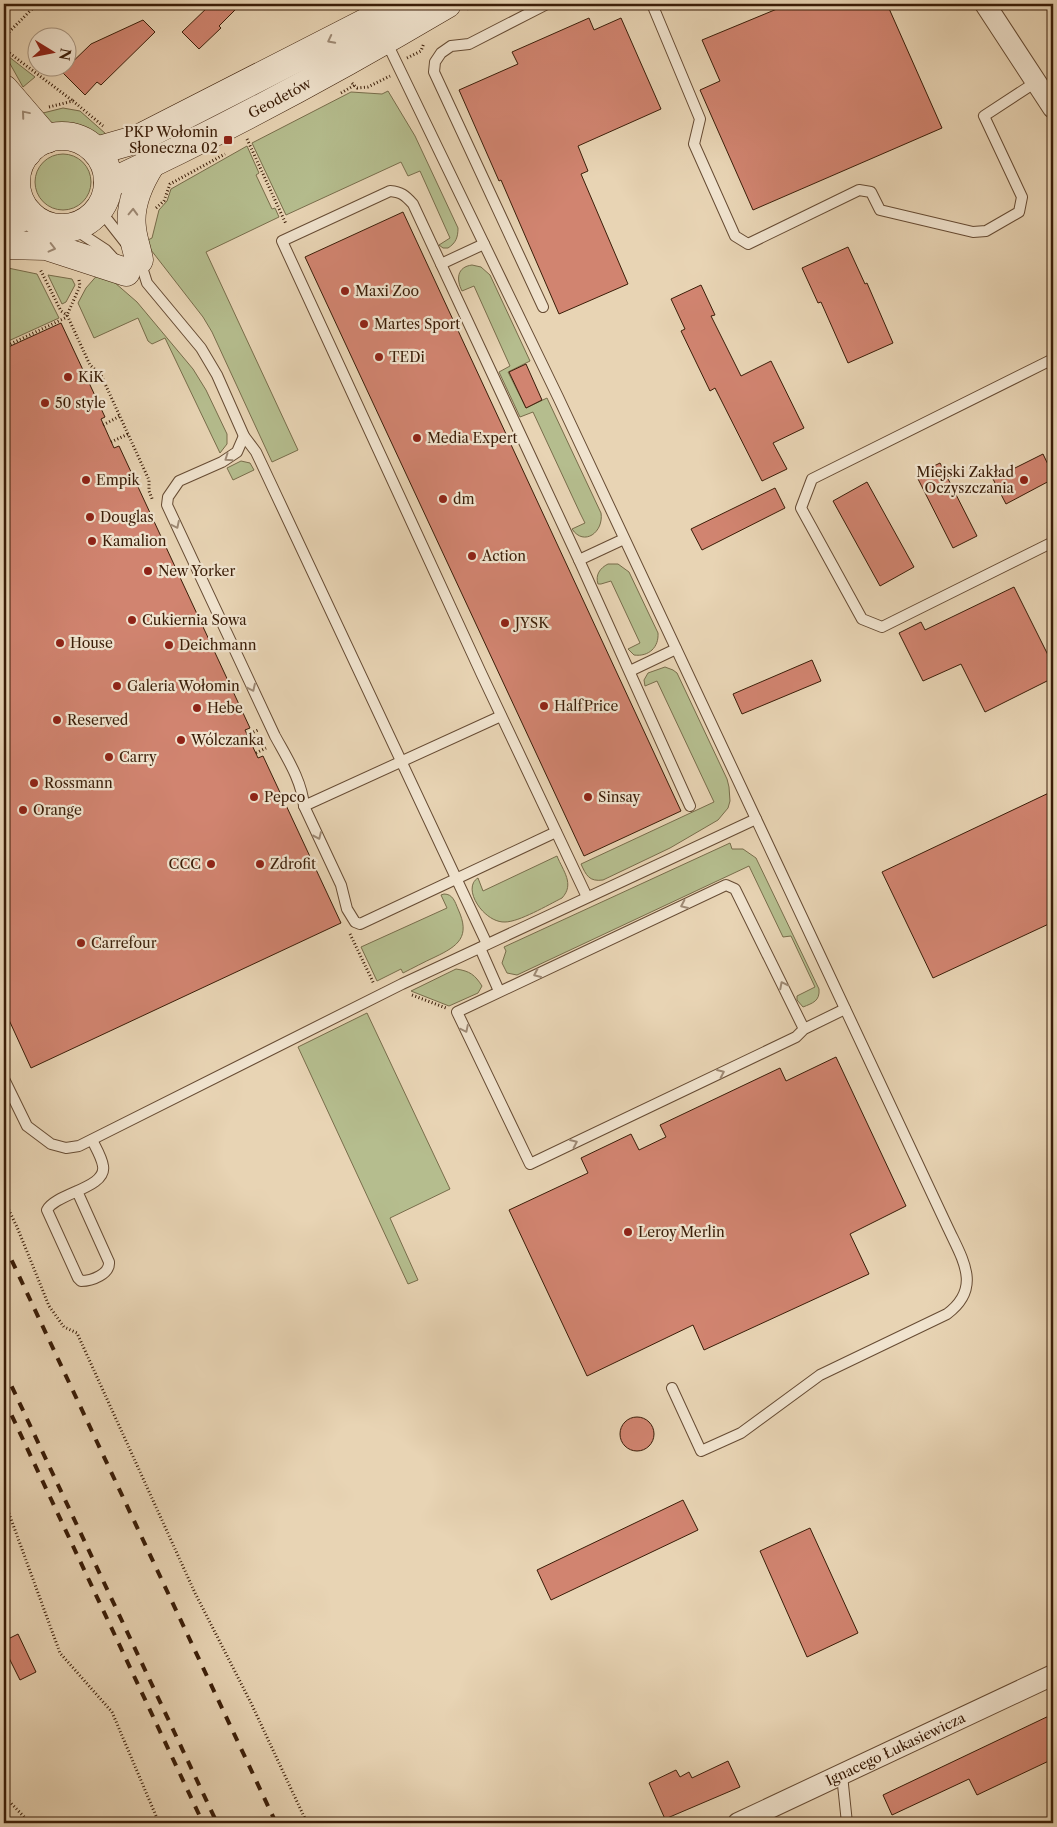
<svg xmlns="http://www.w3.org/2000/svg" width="1057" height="1827" font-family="'Libre Caslon Text',serif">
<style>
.green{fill:#b5bd8e;stroke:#786d4b}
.building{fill:#d18470;stroke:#3a1d08}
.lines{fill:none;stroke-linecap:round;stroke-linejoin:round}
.lane-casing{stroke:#664b33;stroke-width:12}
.street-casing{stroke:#664b33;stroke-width:22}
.secondary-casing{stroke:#3a1d08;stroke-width:29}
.path{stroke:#3a1d08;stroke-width:3;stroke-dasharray:1 2.5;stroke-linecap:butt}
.lane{stroke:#f0e3ce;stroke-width:10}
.street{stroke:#f0e3ce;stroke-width:20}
.secondary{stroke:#f0e3ce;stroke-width:28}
.rail{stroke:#3a1d08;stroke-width:4;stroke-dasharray:9 9;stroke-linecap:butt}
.oneway{stroke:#9e8a75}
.poi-dot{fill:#8f2418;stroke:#f0e3ce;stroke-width:2}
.labels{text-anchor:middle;stroke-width:4.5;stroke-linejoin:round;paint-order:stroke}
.street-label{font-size:14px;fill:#3a1d08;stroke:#f0e3ce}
.poi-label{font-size:14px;fill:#3a1d08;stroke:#f0e3ce;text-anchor:start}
</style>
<rect width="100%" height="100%" fill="#e8d4b4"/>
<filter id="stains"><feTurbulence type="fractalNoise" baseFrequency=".004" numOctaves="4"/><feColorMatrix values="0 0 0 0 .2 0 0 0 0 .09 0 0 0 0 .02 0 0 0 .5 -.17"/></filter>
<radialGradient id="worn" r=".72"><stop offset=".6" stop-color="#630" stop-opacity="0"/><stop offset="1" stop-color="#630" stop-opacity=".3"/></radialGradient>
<!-- green -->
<g class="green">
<path d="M4 53 35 77 23 87Z"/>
<path d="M388 91 415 136 458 228C458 237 456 243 448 248H443L439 245 450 238 420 171 408 176 401 162 286 215 252 143 351 92 382 94Z"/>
<path d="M63 108 80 111 106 134H128L102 138 80 128 50 122 39 114Z"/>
<path d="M247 146 259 173 256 175 272 209 275 208 279 217 206 252 298 450 272 462 212 332 203 317 151 250 146 241 152 238 159 210 167 201 171 189Z"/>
<circle cx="63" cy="182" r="28"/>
<path d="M472 265 481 267 490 275 530 361 508 372 526 408 547 398 601 513C604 532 584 547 572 529L585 523 580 513 533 412 520 417 499 372 510 366 474 286 462 291C456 279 457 267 472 265Z"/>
<path d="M8 268 37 274 59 318 4 343V270Z"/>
<path d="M100 272 114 282 137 302 193 369 206 390 227 434V444L220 453 165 338 152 344 148 341 138 318 94 338 78 303 86 288Z"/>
<path d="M48 275 72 279 75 285 66 302 62 304Z"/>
<path d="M241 461 250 463 254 470 233 480 227 468Z"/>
<path d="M608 564H618L629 572 658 633C659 647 649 657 634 655L628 649 640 643 611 581 601 584H598C595 575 600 568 608 564Z"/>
<path d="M665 667 673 670 677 673 727 779 729 787 730 801 728 808 718 820 670 848 603 880C589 882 586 875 581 864L714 802 657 681 645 686 644 680 648 673Z"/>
<path d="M730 843 732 849H743L756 858 819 989C820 1001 813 1003 803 1007L797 1000V996L815 987 791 936 783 937 749 866 517 975 507 973 502 963 506 951 504 947Z"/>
<path d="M557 856C563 871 575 884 562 898 548 905 519 922 505 922 484 923 461 888 478 878L483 891Z"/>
<path d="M444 894C453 894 455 902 458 909 471 937 458 946 435 957 424 962 413 968 403 973L401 969 377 981 361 947 447 908 441 895Z"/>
<path d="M456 969C470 971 475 975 482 986L478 993 449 1006 411 991Z"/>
<path d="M367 1013 450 1189 390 1218 418 1280 408 1284 298 1047Z"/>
</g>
<!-- building -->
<g class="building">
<path d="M211 4H241L219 26 221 28 199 49 182 32Z"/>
<path d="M789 4H887L942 128 753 210 700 90 720 81 702 40Z"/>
<path d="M589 18 594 30 621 18 661 109 578 146 588 171 581 174 628 284 559 314 501 180 499 181 459 90 518 64 512 52Z"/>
<path d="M143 20 155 32 101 85 97 82 85 95 62 72 91 44Z"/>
<path d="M403 212 681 811 584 856 305 257Z"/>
<path d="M848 247 865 284 867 283 893 343 848 363 821 302 818 303 802 268Z"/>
<path d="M701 285 715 315 711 316 741 376 771 361 804 428 773 443 787 469 762 481 715 388 710 391 681 331 685 329 671 299Z"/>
<path d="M61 323 105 417 101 419 114 448 119 446 250 728 245 730 258 758 263 756 341 923 31 1068 4 1009V349Z"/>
<path d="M526 364 542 400 526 408 509 372Z"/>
<path d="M1043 454 1053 475V479L1006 504 993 479Z"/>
<path d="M940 463 977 536 953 548 916 475Z"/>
<path d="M867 482 914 567 880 586 833 501Z"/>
<path d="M775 488 785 508 702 550 691 529Z"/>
<path d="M1014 587 1053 665V678L985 712 961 664 923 681 899 633 921 622 925 630Z"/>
<path d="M812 660 821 681 742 714 733 694Z"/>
<path d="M1053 791V922L933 978 882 872Z"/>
<path d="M836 1057 906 1206 850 1234 869 1274 704 1350 693 1325 587 1376 509 1210 588 1173 581 1158 631 1134 639 1150 666 1137 660 1125 780 1068 786 1081Z"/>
<circle cx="637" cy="1434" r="17"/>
<path d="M683 1500 698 1530 551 1600 537 1570Z"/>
<path d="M810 1528 858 1633 807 1657 760 1551Z"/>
<path d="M18 1634 36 1672 20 1680 4 1648V1641Z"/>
<path d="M1053 1714V1759L977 1795 969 1779 892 1815 883 1795Z"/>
<path d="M728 1761 740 1787 665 1819 649 1783 676 1770 680 1777 689 1772 692 1778Z"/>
</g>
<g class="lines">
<defs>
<g id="lane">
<path d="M652 4 700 119 694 144 735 236 748 244 859 190 871 192 880 210 973 232 986 231 1019 212 1022 197 984 116 1036 82"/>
<path d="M386 41 558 397 948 1228C963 1260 982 1288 947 1314L820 1375 741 1433 701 1451 672 1388"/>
<path d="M99 209 128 246"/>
<path d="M71 227 106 250 116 261"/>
<path d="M140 261 147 283 201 348 217 375 244 436 256 452 272 486 487 944"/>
<path d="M441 264 484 244"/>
<path d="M543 307 434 72 435 62 441 53 451 46 469 44 547 4"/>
<path d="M1053 359 812 479 801 508 862 619 882 627 1053 542"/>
<path d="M244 436 237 452 222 462 179 481 168 497 167 505 275 736C287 758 302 781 304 806L341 885 347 909 355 922 360 924 556 832"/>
<path d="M579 560 624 539"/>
<path d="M630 671 676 649"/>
<path d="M304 806 501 716"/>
<path d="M587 897 482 675 282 241 390 191C401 192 405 195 413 204L579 560 690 806"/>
<path d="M480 948 499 991"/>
<path d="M804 1029 735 889 726 885 457 1012 530 1164 796 1037 804 1029 845 1009"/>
<path d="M4 1079 27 1126 51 1144 66 1148 79 1146 402 984 756 819"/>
<path d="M77 1191 109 1262C110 1274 92 1281 81 1281L78 1278 47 1210C56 1193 107 1188 103 1166 102 1158 96 1148 92 1140"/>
<path d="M842 1775 847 1823"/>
</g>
<g id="street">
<path d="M985 4 1053 108"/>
<path id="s1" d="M738 1823 1053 1675"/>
</g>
<g id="secondary">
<path d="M4 89 47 139"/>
<path d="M4 116 27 153"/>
<circle cx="62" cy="182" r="46"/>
<path d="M96 151 138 139 402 4"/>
<path id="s2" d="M108 184C224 130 337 69 447 4"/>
<path d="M4 226 29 214"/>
<path d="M4 245 46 246 126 272"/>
<path d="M139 260C137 249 133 239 132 228 129 205 139 183 151 164"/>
</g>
</defs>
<!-- lane casing -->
<use href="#lane" class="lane-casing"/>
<!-- street casing -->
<use href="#street" class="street-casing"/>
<!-- secondary casing -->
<use href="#secondary" class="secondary-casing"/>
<!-- path -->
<g class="path">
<path d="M467 9 478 4"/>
<path d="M4 37 37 4"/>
<path d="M4 49 73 101"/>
<path d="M407 58 421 51 424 43"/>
<path d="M352 83 357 88 368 87 390 76"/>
<path d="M341 93 355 85"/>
<path d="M49 107 73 101 103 126"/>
<path d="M247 139 286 224"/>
<path d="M156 208 164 201 170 184 225 154"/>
<path d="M79 280 80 286 67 315 90 365 101 375 149 480V491L153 501"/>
<path d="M4 347 65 318 67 315 61 311 40 269"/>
<path d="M103 425 120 416"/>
<path d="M111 442 128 434"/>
<path d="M247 735 258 730"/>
<path d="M256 753 266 748"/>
<path d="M350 934 374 984"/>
<path d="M412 995 446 1008"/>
<path d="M4 1200 17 1227 49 1306 64 1327 77 1333 195 1593 251 1703 307 1823"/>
<path d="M4 1500 60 1653 112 1712 159 1823"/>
<path d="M4 1796 30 1823"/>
</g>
<!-- lane -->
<use href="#lane" class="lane"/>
<!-- street -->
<use href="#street" class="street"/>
<!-- secondary -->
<use href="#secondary" class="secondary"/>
<!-- rail -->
<g class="rail">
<path d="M4 1244 276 1823"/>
<path d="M4 1359 10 1376"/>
<path d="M4 1370 217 1823"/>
<path d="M4 1399 203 1823"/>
</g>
</g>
<!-- one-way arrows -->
<defs><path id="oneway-chevron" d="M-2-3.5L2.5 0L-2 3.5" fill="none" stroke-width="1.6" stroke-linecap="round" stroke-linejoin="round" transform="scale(1.25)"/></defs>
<g class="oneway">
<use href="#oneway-chevron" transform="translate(331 40) rotate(153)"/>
<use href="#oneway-chevron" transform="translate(25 114) rotate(-130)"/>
<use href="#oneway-chevron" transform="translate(133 212) rotate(-88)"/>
<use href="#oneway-chevron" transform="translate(52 248) rotate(14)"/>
<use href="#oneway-chevron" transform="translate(228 458) rotate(145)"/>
<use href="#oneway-chevron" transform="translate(176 525) rotate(64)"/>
<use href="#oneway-chevron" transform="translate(252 688) rotate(65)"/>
<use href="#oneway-chevron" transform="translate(318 836) rotate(66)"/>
<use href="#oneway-chevron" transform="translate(684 905) rotate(155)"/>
<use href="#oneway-chevron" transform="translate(537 974) rotate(155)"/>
<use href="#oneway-chevron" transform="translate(783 985) rotate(-117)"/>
<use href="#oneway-chevron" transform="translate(465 1029) rotate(64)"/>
<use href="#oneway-chevron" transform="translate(721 1073) rotate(-25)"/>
<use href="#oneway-chevron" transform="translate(574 1143) rotate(-25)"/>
</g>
<!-- markers -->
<g class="poi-dot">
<rect x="223" y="135" width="10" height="10" rx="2.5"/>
<circle cx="345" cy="291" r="5"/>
<circle cx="364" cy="324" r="5"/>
<circle cx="379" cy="357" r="5"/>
<circle cx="68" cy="377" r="5"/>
<circle cx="45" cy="403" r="5"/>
<circle cx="417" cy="438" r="5"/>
<circle cx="86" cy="480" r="5"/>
<circle cx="1024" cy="480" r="5"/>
<circle cx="443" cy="499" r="5"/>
<circle cx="90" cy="517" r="5"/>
<circle cx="92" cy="541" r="5"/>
<circle cx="472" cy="556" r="5"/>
<circle cx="148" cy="571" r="5"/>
<circle cx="132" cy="620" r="5"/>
<circle cx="505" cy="623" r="5"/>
<circle cx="60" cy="643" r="5"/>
<circle cx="169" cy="645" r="5"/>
<circle cx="117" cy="686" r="5"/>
<circle cx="544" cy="706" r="5"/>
<circle cx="197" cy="708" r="5"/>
<circle cx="57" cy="720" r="5"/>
<circle cx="181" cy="740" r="5"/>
<circle cx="109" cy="757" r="5"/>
<circle cx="34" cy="783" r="5"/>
<circle cx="254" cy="797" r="5"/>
<circle cx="588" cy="797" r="5"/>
<circle cx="23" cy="810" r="5"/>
<circle cx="211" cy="864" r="5"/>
<circle cx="260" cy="864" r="5"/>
<circle cx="81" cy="943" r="5"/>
<circle cx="628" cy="1232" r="5"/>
</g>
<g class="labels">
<!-- street labels -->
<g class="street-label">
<text dy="5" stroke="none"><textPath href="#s2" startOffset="192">Geodetów</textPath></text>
<text dy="5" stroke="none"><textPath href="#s1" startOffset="174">Ignacego Łukasiewicza</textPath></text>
</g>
<!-- poi labels -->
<g class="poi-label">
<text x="218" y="137" text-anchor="end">PKP Wołomin<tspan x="218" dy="16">Słoneczna 02</tspan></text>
<text x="355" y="296">Maxi Zoo</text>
<text x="374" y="329">Martes Sport</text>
<text x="389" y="362">TEDi</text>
<text x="78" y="382">KiK</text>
<text x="55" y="408">50 style</text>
<text x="427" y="443">Media Expert</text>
<text x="1014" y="477" text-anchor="end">Miejski Zakład<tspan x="1014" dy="16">Oczyszczania</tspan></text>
<text x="96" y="485">Empik</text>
<text x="453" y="504">dm</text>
<text x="100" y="522">Douglas</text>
<text x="102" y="546">Kamalion</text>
<text x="482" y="561">Action</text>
<text x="158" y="576">New Yorker</text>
<text x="142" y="625">Cukiernia Sowa</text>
<text x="515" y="628">JYSK</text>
<text x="70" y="648">House</text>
<text x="179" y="650">Deichmann</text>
<text x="127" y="691">Galeria Wołomin</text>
<text x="554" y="711">HalfPrice</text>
<text x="207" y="713">Hebe</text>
<text x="67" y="725">Reserved</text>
<text x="191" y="745">Wólczanka</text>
<text x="119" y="762">Carry</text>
<text x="44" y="788">Rossmann</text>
<text x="264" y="802">Pepco</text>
<text x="598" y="802">Sinsay</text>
<text x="33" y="815">Orange</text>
<text x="201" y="869" text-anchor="end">CCC</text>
<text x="270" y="869">Zdrofit</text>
<text x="91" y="948">Carrefour</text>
<text x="638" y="1237">Leroy Merlin</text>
</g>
</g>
<!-- margin -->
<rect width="1057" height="1827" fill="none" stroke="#e8d4b4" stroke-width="20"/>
<rect x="5" y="5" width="1047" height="1817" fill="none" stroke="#3a1d08" stroke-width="2.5"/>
<rect x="10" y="10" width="1037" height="1807" fill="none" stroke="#3a1d08"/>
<!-- north arrow -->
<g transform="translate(52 52) rotate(100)"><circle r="24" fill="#f0e3ce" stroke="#a7947f"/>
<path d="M0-4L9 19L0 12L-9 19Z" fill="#8f2418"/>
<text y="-8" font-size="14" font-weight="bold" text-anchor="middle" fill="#3a1d08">N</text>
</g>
<rect width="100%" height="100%" filter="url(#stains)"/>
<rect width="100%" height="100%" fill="url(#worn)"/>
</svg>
